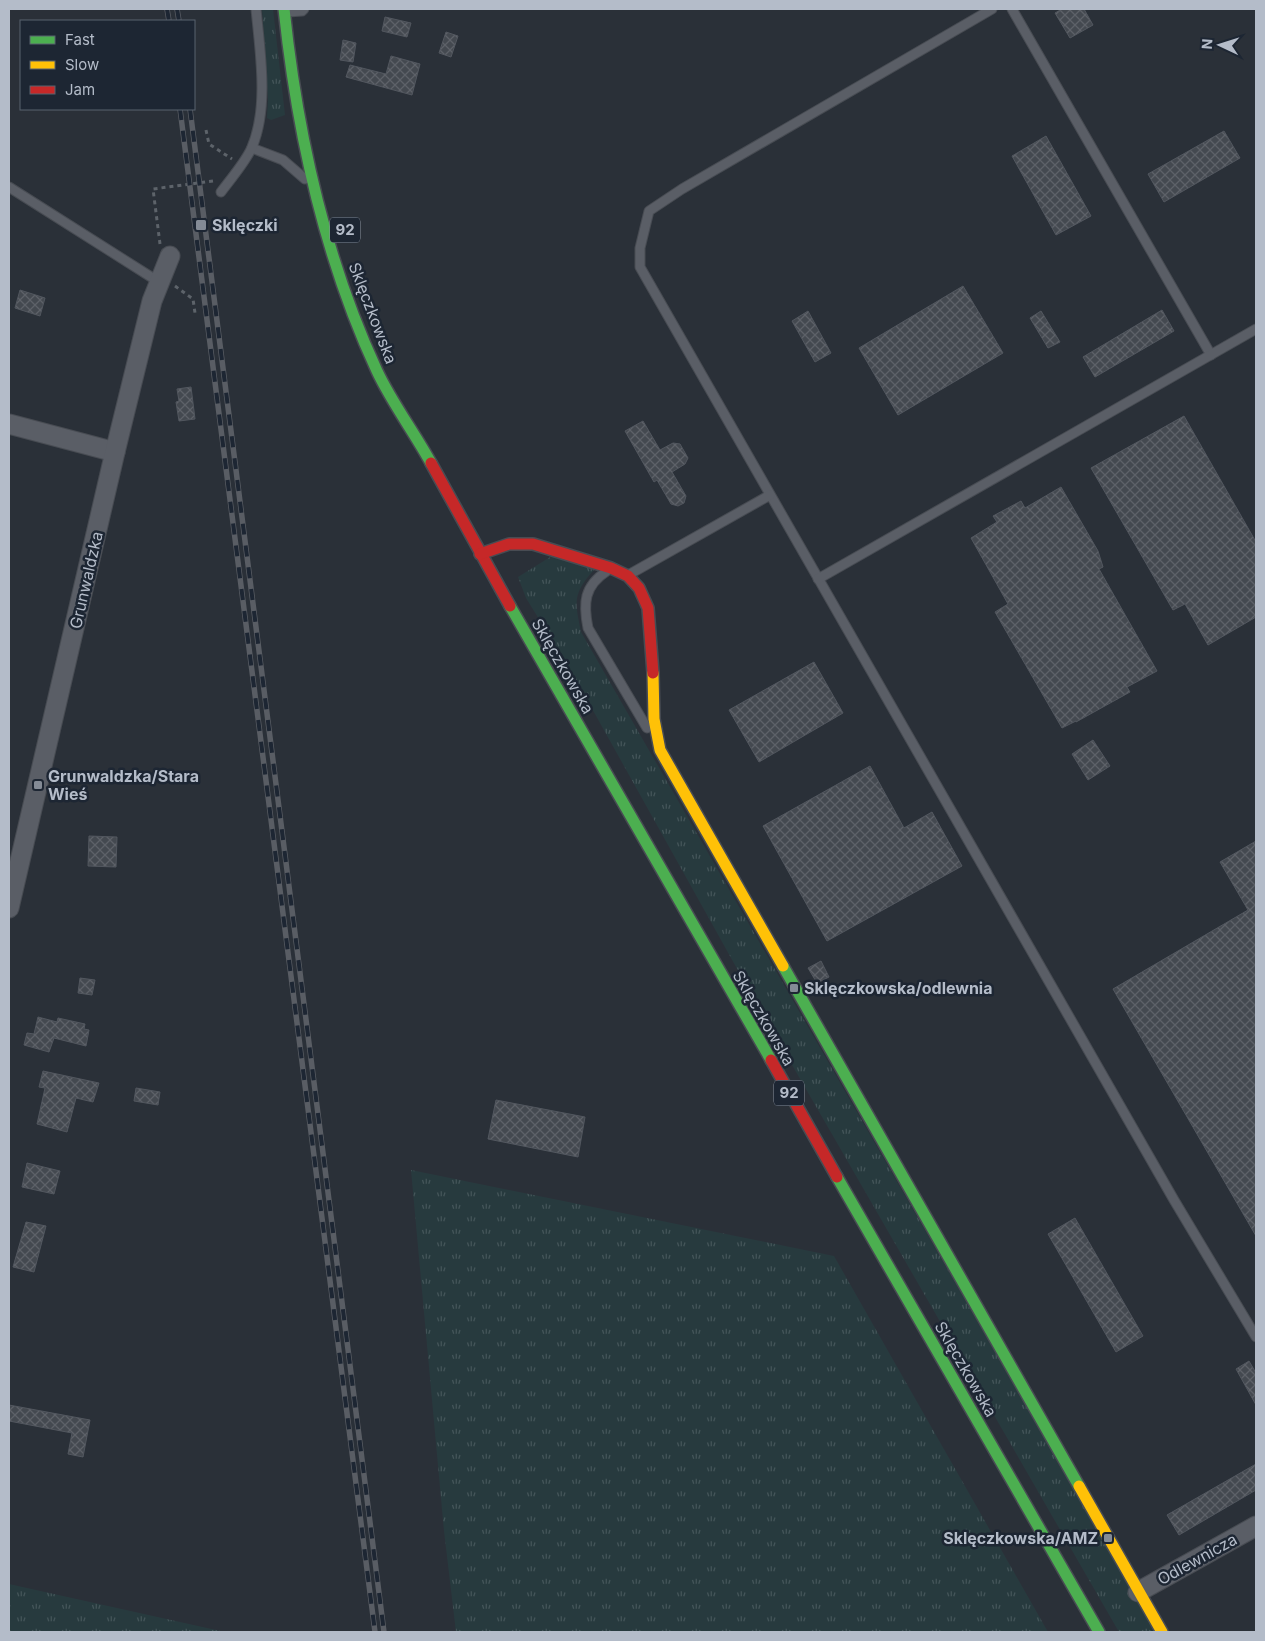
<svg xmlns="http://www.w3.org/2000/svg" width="1265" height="1641" font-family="Inter,sans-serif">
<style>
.grass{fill:url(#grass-tufts)}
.building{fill:url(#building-cross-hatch);stroke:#52575f}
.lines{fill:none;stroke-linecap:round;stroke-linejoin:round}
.lane-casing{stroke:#484c53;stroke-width:11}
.street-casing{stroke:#484c53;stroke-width:21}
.fast-casing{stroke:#484c53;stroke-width:14}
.slow-casing{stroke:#484c53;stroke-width:14}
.jam-casing{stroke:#484c53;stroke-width:14}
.path{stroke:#5d636a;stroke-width:3;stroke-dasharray:4 4;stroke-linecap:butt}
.lane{stroke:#5a5e66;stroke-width:9}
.street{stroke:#5a5e66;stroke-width:19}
.fast{stroke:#4caf50;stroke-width:11}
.slow{stroke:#ffc107;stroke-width:11}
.jam{stroke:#c62828;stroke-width:11}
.rail-casing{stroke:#595d64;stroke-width:5.5}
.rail{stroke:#1d2633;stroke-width:4;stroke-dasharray:11;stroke-linecap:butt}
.poi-dot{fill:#848b96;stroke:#1d2633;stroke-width:2}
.labels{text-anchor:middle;stroke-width:5;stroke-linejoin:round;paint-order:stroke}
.shield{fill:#1d2633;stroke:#878f9c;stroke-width:1}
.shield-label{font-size:15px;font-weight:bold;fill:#b4bcc9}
.poi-label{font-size:16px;font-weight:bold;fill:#b4bcc9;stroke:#1d2633;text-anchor:start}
.street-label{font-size:16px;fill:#b4bcc9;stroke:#1d2633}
</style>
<defs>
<pattern id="grass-tufts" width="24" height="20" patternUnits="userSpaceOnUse" patternTransform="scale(1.25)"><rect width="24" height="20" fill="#273a3e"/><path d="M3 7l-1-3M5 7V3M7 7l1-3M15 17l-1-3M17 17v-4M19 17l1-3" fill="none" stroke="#445559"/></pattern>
<pattern id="building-cross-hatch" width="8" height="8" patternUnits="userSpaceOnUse" patternTransform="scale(1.25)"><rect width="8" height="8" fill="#444950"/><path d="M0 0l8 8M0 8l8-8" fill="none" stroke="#5d6168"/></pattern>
</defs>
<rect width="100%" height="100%" fill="#2a3038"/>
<!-- grass -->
<g class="grass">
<path d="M262 9H273L285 115 271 120 267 118 268 99Z"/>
<path d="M555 554 594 570C572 594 575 602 581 632L1156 1632H1119L750 992 571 671 526 598 518 577Z"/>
<path d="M411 1170 834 1256 1048 1632H456L444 1531Z"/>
<path d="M9 1584 225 1632H9Z"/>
</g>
<!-- building -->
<g class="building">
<path d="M1062 9H1084L1093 25 1070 38 1055 13Z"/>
<path d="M385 17 411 23 407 37 382 31Z"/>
<path d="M446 32 458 36 451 57 439 53Z"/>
<path d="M343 40 356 43 353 62 340 60Z"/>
<path d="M391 56 420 64 412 95 346 77 350 65 386 74Z"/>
<path d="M1224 131 1240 158 1164 202 1148 174Z"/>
<path d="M1046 136 1091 216 1056 235 1012 156Z"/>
<path d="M963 286 1003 353 898 415 859 348Z"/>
<path d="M20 290 45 298 40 316 15 308Z"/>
<path d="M1162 310 1174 331 1095 377 1083 357Z"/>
<path d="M808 311 831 353 815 362 792 321Z"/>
<path d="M1041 311 1060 342 1048 348 1030 318Z"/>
<path d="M191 387 195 419 179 421 176 402 179 401 177 389Z"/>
<path d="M1184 416 1256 542V617L1208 645 1185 604 1173 610 1091 468Z"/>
<path d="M643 421 660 450 673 443 680 444 688 458 685 464 672 472 686 496 684 503 678 506 671 504 657 480 654 482 625 431Z"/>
<path d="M1061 487 1098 551 1103 567 1099 569 1157 671 1127 687 1130 692 1076 722V721L1062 728 995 612 1008 604 971 538 997 522 993 516 1021 501 1025 508Z"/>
<path d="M814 662 843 713 759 762 729 710Z"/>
<path d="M1093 740 1110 766 1088 780 1072 754Z"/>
<path d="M870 766 904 828 932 812 962 866 827 941 763 826Z"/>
<path d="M89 836 117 837 116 867 88 866Z"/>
<path d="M1256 841V1236L1113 989 1248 910 1220 862Z"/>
<path d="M821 961 829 977 817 983 808 968Z"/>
<path d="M80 978 95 980 92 995 78 993Z"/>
<path d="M38 1017 57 1022 58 1018 85 1024 84 1029 89 1030 86 1046 54 1038 49 1052 24 1045 27 1033 34 1034Z"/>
<path d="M43 1071 99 1083 93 1102 76 1098 67 1132 37 1124 45 1088 39 1087Z"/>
<path d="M136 1088 160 1092 158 1105 134 1101Z"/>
<path d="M496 1100 585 1117 578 1157 488 1139Z"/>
<path d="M27 1163 60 1171 54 1194 22 1187Z"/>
<path d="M1075 1218 1143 1336 1116 1352 1048 1234Z"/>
<path d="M26 1222 46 1226 34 1272 13 1267Z"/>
<path d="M1249 1361 1256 1373V1405L1236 1369Z"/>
<path d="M9 1405 90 1420 83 1457 68 1454 72 1433 9 1421Z"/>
<path d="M1256 1464V1490L1179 1535 1167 1515Z"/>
</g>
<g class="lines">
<defs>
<g id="lane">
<path d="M992 9 682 189 649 211 640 248V267L1174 1200 1256 1337"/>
<path d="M1012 9 1211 355"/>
<path d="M288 12 302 11 304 9"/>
<path d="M252 148 283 160 305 179"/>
<path d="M9 187 159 282"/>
<path d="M221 192C230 180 247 160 252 147 269 107 260 51 256 9"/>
<path d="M607 571C584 586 583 603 588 628L647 728"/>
<path d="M630 574 770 495"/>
<path d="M818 579 1256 329"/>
</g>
<g id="street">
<path d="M9 424 115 452"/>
<path d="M9 908 115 452 152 301 170 256"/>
<path d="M1138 1592 1256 1526"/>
</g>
<g id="fast">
<path d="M284 9C297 132 325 259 377 371 392 403 414 432 431 463"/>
<path d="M510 606 771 1060"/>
<path d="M783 966 1079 1486"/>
<path d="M837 1177 1099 1632"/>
</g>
<g id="slow">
<path d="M653 673 654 719 660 750 783 966"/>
<path d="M1079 1486 1162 1632"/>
</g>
<g id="jam">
<path d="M431 463 510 606"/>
<path d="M480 554 509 544H533L611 568 628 576 639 588 648 608 653 673"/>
<path d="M771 1060 837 1177"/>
</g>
</defs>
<!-- lane casing -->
<use href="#lane" class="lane-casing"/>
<!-- street casing -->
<use href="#street" class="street-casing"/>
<!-- fast casing -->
<use href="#fast" class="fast-casing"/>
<!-- slow casing -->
<use href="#slow" class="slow-casing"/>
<!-- jam casing -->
<use href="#jam" class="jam-casing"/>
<!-- path -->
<g class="path">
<path d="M206 130 209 144 232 159"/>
<path d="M160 244 153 189 213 181"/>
<path d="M175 286 193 299 195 313"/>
</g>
<!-- lane -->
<use href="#lane" class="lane"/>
<!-- street -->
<use href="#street" class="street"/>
<!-- fast -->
<use href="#fast" class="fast"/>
<!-- slow -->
<use href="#slow" class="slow"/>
<!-- jam -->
<use href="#jam" class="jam"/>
<defs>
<g id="rail">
<path d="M167 9 169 21"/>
<path d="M177 9 179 21"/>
<path d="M180 109 375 1632"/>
<path d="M190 109 384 1632"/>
</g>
</defs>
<!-- rail casing -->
<use href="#rail" class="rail-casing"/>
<!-- rail -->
<use href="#rail" class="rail"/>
</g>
<!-- markers -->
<g class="poi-dot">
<rect x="195" y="219" width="12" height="12" rx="2.5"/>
<rect x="33" y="780" width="10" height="10" rx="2.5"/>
<rect x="789" y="983" width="10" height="10" rx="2.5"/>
<rect x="1103" y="1533" width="10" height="10" rx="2.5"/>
</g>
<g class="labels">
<!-- shield labels -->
<g class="shield">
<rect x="330" y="217.5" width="30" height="25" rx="4"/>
<rect x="774" y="1080.5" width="30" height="25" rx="4"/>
</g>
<g class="shield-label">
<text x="345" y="235">92</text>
<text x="789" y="1098">92</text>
</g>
<!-- poi labels -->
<g class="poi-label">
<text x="212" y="231">Sklęczki</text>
<text x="48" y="782">Grunwaldzka/Stara<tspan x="48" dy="18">Wieś</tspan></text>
<text x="804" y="994">Sklęczkowska/odlewnia</text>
<text x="1098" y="1544" text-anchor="end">Sklęczkowska/AMZ</text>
</g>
<!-- street labels -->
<g class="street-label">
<text transform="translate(373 313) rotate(69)" y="6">Sklęczkowska</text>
<text transform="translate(86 580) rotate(-77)" y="6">Grunwaldzka</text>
<text transform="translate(563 666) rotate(60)" y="6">Sklęczkowska</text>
<text transform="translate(764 1018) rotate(60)" y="6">Sklęczkowska</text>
<text transform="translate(966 1369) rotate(60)" y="6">Sklęczkowska</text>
<text transform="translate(1197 1559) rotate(-29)" y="6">Odlewnicza</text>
</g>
</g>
<!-- border -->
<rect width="1265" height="1641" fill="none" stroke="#b4bcc9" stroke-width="20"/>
<!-- legend -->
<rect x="20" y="20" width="175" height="90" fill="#1d2633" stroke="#59626f"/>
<rect x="30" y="36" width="25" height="8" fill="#4caf50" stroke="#59626f"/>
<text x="65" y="45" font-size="15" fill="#b4bcc9">Fast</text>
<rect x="30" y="61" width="25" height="8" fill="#ffc107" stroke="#59626f"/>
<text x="65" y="70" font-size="15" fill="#b4bcc9">Slow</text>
<rect x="30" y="86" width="25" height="8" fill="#c62828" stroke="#59626f"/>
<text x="65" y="95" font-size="15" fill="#b4bcc9">Jam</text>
<!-- north arrow -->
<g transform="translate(1220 45) rotate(274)" stroke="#1d2633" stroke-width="4" paint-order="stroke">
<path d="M0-4L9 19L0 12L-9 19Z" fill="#b4bcc9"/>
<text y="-8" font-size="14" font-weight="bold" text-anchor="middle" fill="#b4bcc9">N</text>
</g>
</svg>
